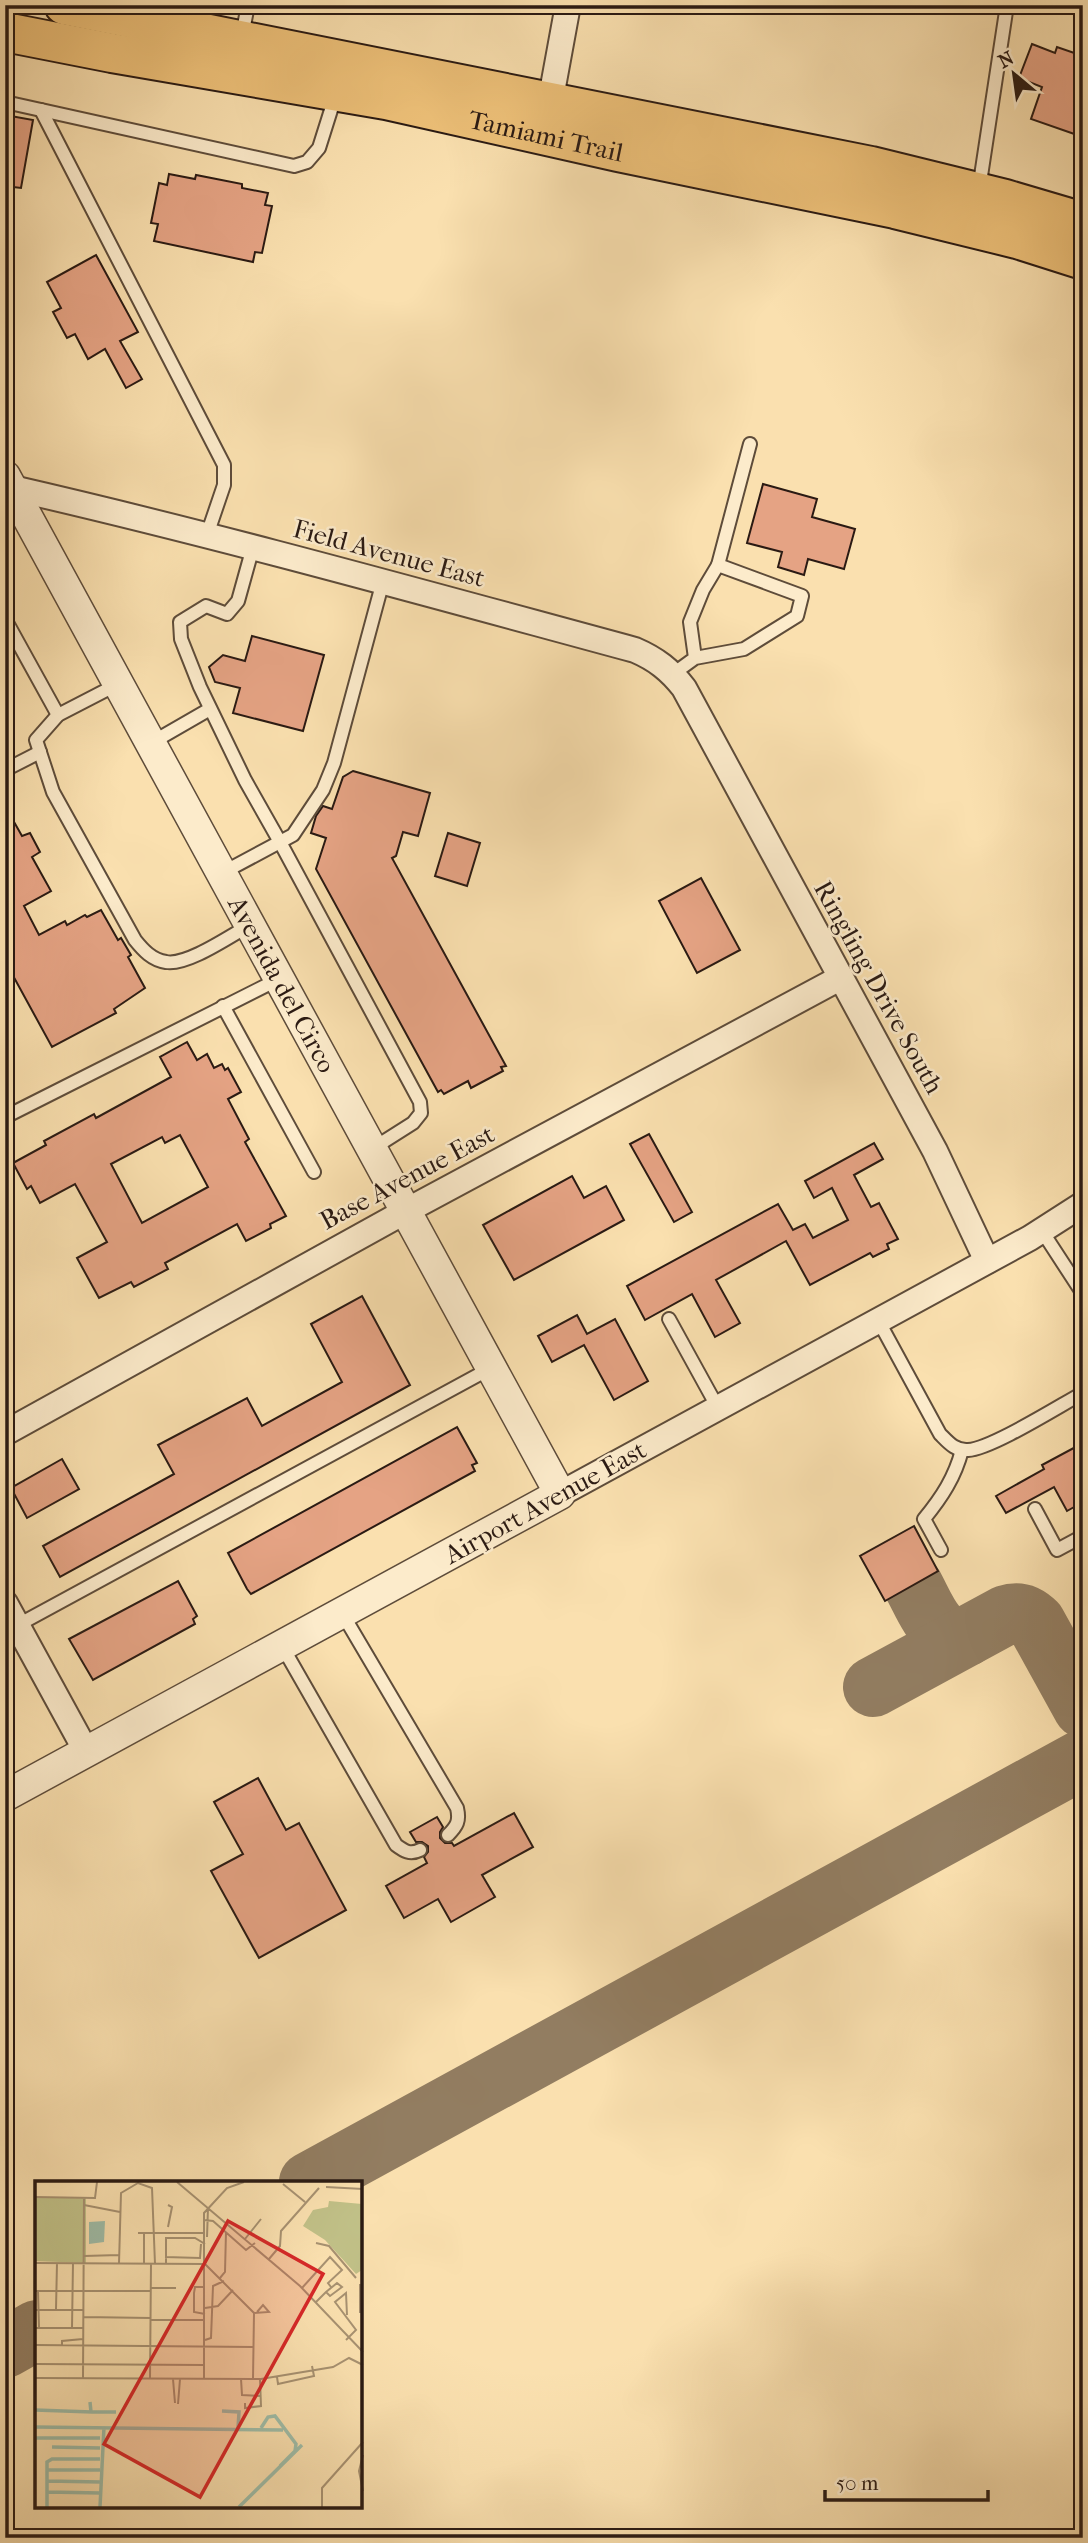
<svg xmlns="http://www.w3.org/2000/svg" width="1088" height="2543" font-family="'IM FELL French Canon',serif">
<style>
.lines{fill:none;stroke-linecap:round;stroke-linejoin:round}
.taxiway{stroke:#927d61;stroke-width:60}
.building{fill:#e5a384;stroke:#2a1a13;stroke-width:2;fill-rule:evenodd}
.service-casing{stroke:#5e4c3a;stroke-width:16}
.minor-casing{stroke:#5e4c3a;stroke-width:28}
.tertiary-casing{stroke:#5e4c3a;stroke-width:33}
.primary-casing{stroke:#2a1a13;stroke-width:42}
.service{stroke:#fcebcb;stroke-width:12}
.minor{stroke:#fcebcb;stroke-width:24}
.tertiary{stroke:#fcebcb;stroke-width:30}
.primary{stroke:#edc078;stroke-width:38}
.labels{text-anchor:middle;stroke-width:5;stroke-linejoin:round;paint-order:stroke}
.street-label{font-size:26px;fill:#2a1a13;stroke:#fcebcb}
.inset-river{fill:none;stroke:#9fbda8;stroke-width:3.5}
.inset-road{fill:none;stroke:#a79171;stroke-width:2}
.view{fill:#d62828;fill-opacity:0.15;stroke:#d62828;stroke-width:3.5}
.inset-edge{fill:none;stroke:#2a1a13;stroke-width:3.5}
</style>
<rect width="100%" height="100%" fill="#fae0af"/>
<filter id="stains"><feTurbulence type="fractalNoise" baseFrequency=".00286" numOctaves="4"/><feColorMatrix values="0 0 0 0 .2 0 0 0 0 .09 0 0 0 0 .02 0 0 0 .5 -.17"/></filter>
<radialGradient id="worn" r=".72"><stop offset=".6" stop-color="#630" stop-opacity="0"/><stop offset="1" stop-color="#630" stop-opacity=".3"/></radialGradient>
<g class="lines">
<!-- taxiway -->
<g class="taxiway">
<path d="M913 1585C925 1606 937 1645 967 1636"/>
<path d="M873 1687 1006 1615C1018 1611 1027 1614 1036 1623L1083 1708"/>
<path d="M309 2182 1083 1759"/>
<path d="M5 2348 37 2330"/>
</g>
</g>
<!-- building -->
<g class="building">
<path d="M1032 44 1055 53 1057 47 1083 56V137L1031 119 1042 87 1019 78Z"/>
<path d="M5 115 33 120 21 188 5 186Z"/>
<path d="M169 174 195 179 196 175 242 184V188L268 193 265 205 272 206 262 253 255 252 253 262 154 241 158 224 151 223 159 183 167 185Z"/>
<path d="M96 255 138 332 120 341 142 379 126 388 105 349 88 359 75 334 67 338 53 312 61 308 47 282Z"/>
<path d="M763 484 817 499 812 517 855 529 844 569 808 559 804 575 778 567 782 552 747 543Z"/>
<path d="M252 636 324 655 303 731 233 713 240 688 215 682 209 667 223 655 245 661Z"/>
<path d="M353 771 430 793 418 836 403 832 396 856 392 858 506 1066 501 1067 503 1071 471 1088 468 1081 444 1094 441 1090 438 1092 316 869 326 838 311 833 316 816 323 806 332 809 343 777Z"/>
<path d="M5 806 22 836 30 833 40 852 32 857 51 891 24 906 39 935 65 921 67 925 85 915 87 917 101 910 118 940 121 938 131 955 128 957 145 988 114 1009 116 1013 52 1047 5 961Z"/>
<path d="M448 833 480 843 467 886 435 876Z"/>
<path d="M701 878 740 950 697 973 659 901Z"/>
<path d="M187 1042 197 1060 207 1054 214 1068 222 1064 225 1070 228 1068 241 1092 228 1099 249 1139 245 1142 286 1216 270 1224 271 1228 246 1241 237 1224 165 1263 168 1269 134 1287 131 1282 99 1298 77 1258 107 1242 75 1184 40 1203 31 1186 27 1189 13 1163 46 1145 44 1141 94 1114 96 1118 171 1077 160 1057ZM180 1135 208 1187 142 1223 111 1164 162 1137 165 1143Z"/>
<path d="M649 1134 692 1212 674 1222 630 1144Z"/>
<path d="M874 1143 883 1159 854 1175 871 1207 879 1203 898 1239 887 1244 889 1249 873 1257 870 1253 810 1285 786 1241 716 1280 740 1323 715 1337 692 1294 645 1320 627 1286 778 1204 793 1230 805 1224 813 1238 848 1220 832 1188 814 1198 805 1181Z"/>
<path d="M572 1176 584 1198 606 1186 624 1220 514 1280 483 1225Z"/>
<path d="M362 1296 410 1385 60 1577 43 1546 174 1474 158 1445 247 1398 262 1426 342 1382 311 1324Z"/>
<path d="M577 1315 587 1334 615 1319 648 1381 614 1400 584 1345 552 1362 538 1336Z"/>
<path d="M457 1427 477 1463 472 1465 475 1471 251 1594 247 1589 228 1553Z"/>
<path d="M1083 1443V1502L1067 1511 1054 1487 1006 1513 996 1496 1044 1469 1042 1465Z"/>
<path d="M62 1459 79 1489 27 1518 11 1488Z"/>
<path d="M914 1526 938 1571 885 1601 860 1556Z"/>
<path d="M178 1581 197 1616 193 1619 195 1624 93 1680 69 1639Z"/>
<path d="M258 1778 286 1830 299 1823 346 1910 259 1958 211 1871 243 1854 214 1802Z"/>
<path d="M514 1813 533 1847 482 1875 495 1897 451 1922 438 1899 404 1918 386 1886 427 1863 424 1857 428 1852V1846L422 1842H416L410 1832 437 1817 443 1827 440 1832V1838L445 1843H452L454 1846Z"/>
</g>
<g class="lines">
<defs>
<g id="service">
<path d="M242 36 248 5"/>
<path d="M5 102 294 166 307 162 319 148 336 94"/>
<path d="M41 110 224 465V485L207 535"/>
<path d="M979 189 1007 5"/>
<path d="M253 547 238 601 227 614 206 606 180 622 181 639 200 687 245 780 280 842 420 1102 421 1113 413 1123 372 1149"/>
<path d="M718 565 750 444"/>
<path d="M5 619 58 715"/>
<path d="M673 674 695 658 744 649 797 616 802 596 718 565 703 590 690 622 695 658"/>
<path d="M118 684 58 715 36 740 53 792 135 940C143 950 152 960 166 962 187 966 230 936 250 925"/>
<path d="M151 743 210 709"/>
<path d="M5 770 40 752"/>
<path d="M222 873 293 835 323 790 334 763 383 581"/>
<path d="M223 1006 314 1172"/>
<path d="M5 1117 279 979"/>
<path d="M1042 1231 1083 1294"/>
<path d="M669 1319 718 1408"/>
<path d="M878 1320 940 1434C948 1442 955 1451 968 1450 991 1449 1059 1406 1083 1393"/>
<path d="M1035 1509 1057 1550 1083 1536"/>
<path d="M941 1550 924 1519C942 1497 955 1477 962 1450"/>
<path d="M342 1613 457 1808C460 1821 457 1826 448 1835"/>
<path d="M5 1632 491 1368"/>
<path d="M282 1646 396 1845C404 1851 410 1855 420 1850"/>
</g>
<g id="minor">
<path d="M548 114 568 5"/>
<path d="M5 492 12 488C221 536 428 594 635 650 656 659 670 670 684 688L935 1151 987 1261"/>
<path d="M5 1433 406 1211 840 978"/>
<path d="M560 1494 1030 1238 1083 1204"/>
<path d="M5 1603 86 1751"/>
</g>
<g id="tertiary">
<path id="s1" d="M5 476 560 1494 5 1796"/>
</g>
<g id="primary">
<path d="M64 5 871 166 1005 199 1083 222"/>
<path id="s2" d="M5 32 112 53 386 100 618 152 895 209 1017 239 1083 260"/>
</g>
</defs>
<!-- service casing -->
<use href="#service" class="service-casing"/>
<!-- minor casing -->
<use href="#minor" class="minor-casing"/>
<!-- tertiary casing -->
<use href="#tertiary" class="tertiary-casing"/>
<!-- primary casing -->
<use href="#primary" class="primary-casing"/>
<!-- service -->
<use href="#service" class="service"/>
<!-- minor -->
<use href="#minor" class="minor"/>
<!-- tertiary -->
<use href="#tertiary" class="tertiary"/>
<!-- primary -->
<use href="#primary" class="primary"/>
</g>
<g class="labels">
<!-- street labels -->
<g class="street-label">
<text dy="9" stroke="none"><textPath href="#s2" startOffset="551">Tamiami Trail</textPath></text>
<text transform="translate(389 553) rotate(15)" y="9">Field Avenue East</text>
<text dy="9" stroke="none"><textPath href="#s1" startOffset="579">Avenida del Circo</textPath></text>
<text transform="translate(879 987) rotate(61)" y="9">Ringling Drive South</text>
<text transform="translate(407 1177) rotate(-28)" y="9">Base Avenue East</text>
<text transform="translate(545 1502) rotate(-29)" y="9">Airport Avenue East</text>
</g>
</g>
<!-- overview -->
<g transform="translate(35 2181)">
<rect width="327" height="327" fill="#fae0af"/>
<path d="M0 16 51 17V82L0 80ZM294 20 327 23V89L321 93 290 59 268 45 278 29 293 26Z" fill="#c1c188"/>
<path d="M70 40 69 61 54 63V41Z" fill="#9fbda8"/>
<path class="inset-river" d="M55 221 56 231H81M0 229 57 231M187 230 204 231 203 247M0 246 248 249M226 247 233 236 240 235 261 263 260 270 245 285M0 257H65M17 266 65 267M12 289H65M12 300 65 301M12 311 65 312M12 326V281L17 278H65M65 326 69 246M204 326 267 264"/>
<path class="inset-road" d="M142 1 265 105 328 171M248 3 270 21M291 6 328 8M0 16 60 17 62 1M49 24 85 31M169 39 178 40 211 69 220 62M133 46 137 26 133 24M103 52H169M109 52V82M172 56 173 27M210 58 226 38M281 62 294 65 321 97M49 75 84 74M130 76 165 77 166 63M234 78 245 65 246 50 284 7M0 82 170 83 219 132 218 198M84 82 86 12 103 2 117 7 120 83M131 83V57H160L170 63M185 97 190 91 191 51M325 103V132M116 107H141M267 107 295 76 307 89 293 102 296 106M0 110H116M3 110 4 147M281 121 291 111 302 102 307 106 295 115 291 111M170 127 183 125 198 109M21 128 22 82M0 129H48M219 132 234 131 228 124 222 131M170 133 159 131V112L160 106H170M48 136 116 137M116 139H170M0 147H48M37 147 38 82M170 159 176 157 178 105 189 100M311 159 321 149 300 121 311 112 312 134M0 164 219 166M27 164V160L48 158M0 183 170 184M242 196 243 203 279 195 277 185M0 197 226 198 298 186 314 177 328 184M48 197 49 16M115 198 116 83M138 198 140 222M169 198V32L192 7 209 1M206 198 207 214 226 215M210 222V227L226 225 225 198M143 223 145 198M328 274 324 290 328 310M287 326V307L328 261"/>
<path class="view" d="M193 40 288 93 165 316 69 263Z"/>
<rect width="327" height="327" class="inset-edge"/>
</g>
<!-- margin -->
<rect width="1088" height="2543" fill="none" stroke="#fae0af" stroke-width="28"/>
<rect x="7" y="7" width="1074" height="2529" fill="none" stroke="#2a1a13" stroke-width="3.5"/>
<rect x="14" y="14" width="1060" height="2515" fill="none" stroke="#2a1a13" stroke-width="2"/>
<!-- north arrow -->
<g transform="translate(1014 74) rotate(331)" stroke="#fcebcb" stroke-width="5" paint-order="stroke">
<path d="M0-5L12 26L0 18L-12 26Z" fill="#2a1a13"/>
<text y="-10" font-size="19" font-weight="bold" text-anchor="middle" fill="#2a1a13">N</text>
</g>
<!-- scale -->
<path d="M825 2490v10h163v-10" fill="none" stroke="#2a1a13" stroke-width="3.5"/>
<text x="836" y="2490" font-size="21" fill="#2a1a13" stroke="#fcebcb" stroke-width="5" paint-order="stroke">50 m</text>
<rect width="100%" height="100%" filter="url(#stains)"/>
<rect width="100%" height="100%" fill="url(#worn)"/>
</svg>
